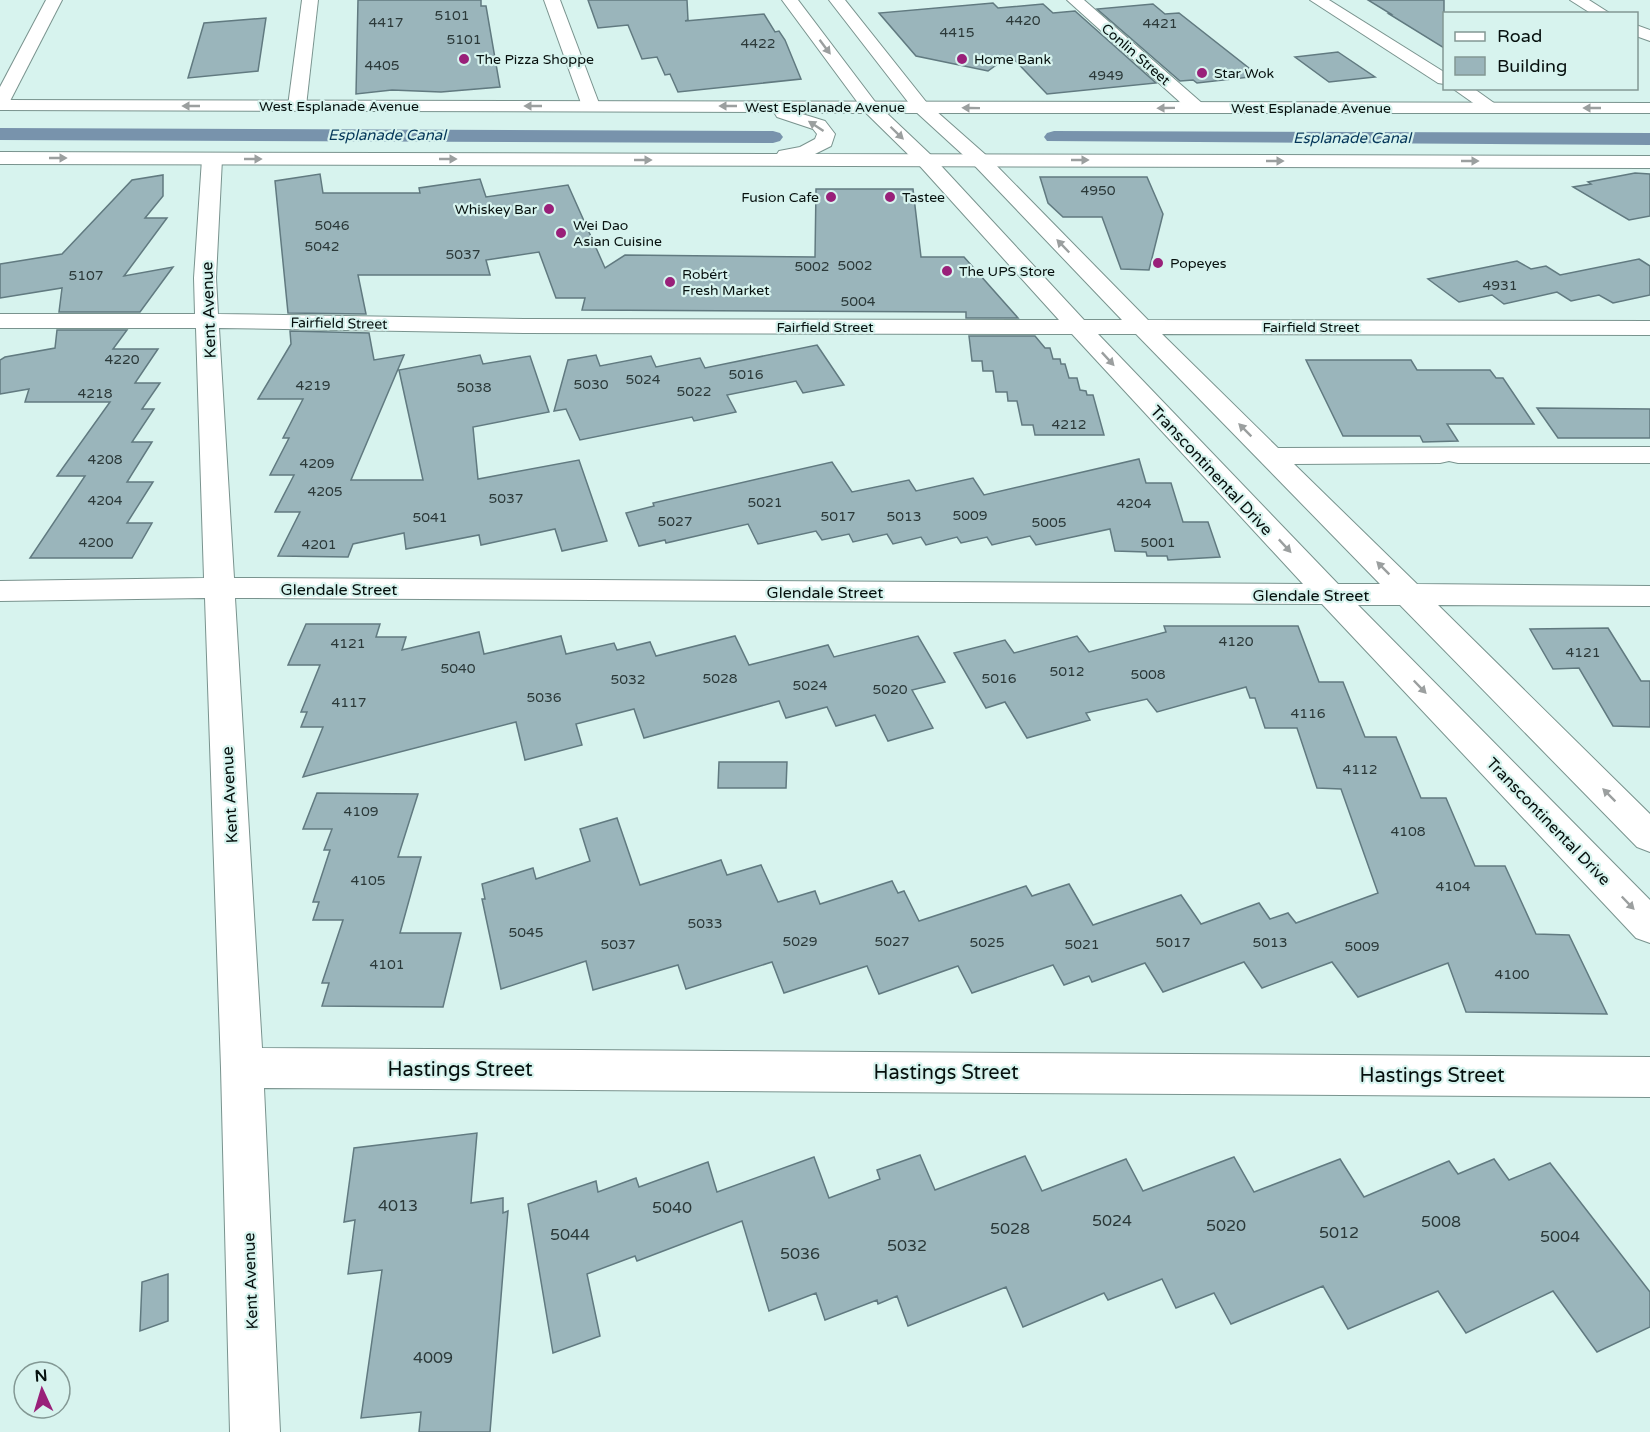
<svg xmlns="http://www.w3.org/2000/svg" width="1650" height="1432" font-family="'Varela Round',sans-serif">
<style>
.lines{fill:none;stroke-linecap:round;stroke-linejoin:round}
.canal{fill:#7893ac;fill-rule:evenodd}
.building{fill:#9ab5bb;stroke:#617a80;stroke-width:1.5}
.minor-casing{stroke:#79938e;stroke-width:2}
.major-casing{stroke:#79938e;stroke-width:2}
.minor{fill:#fff;fill-rule:evenodd}
.major{fill:#fff;fill-rule:evenodd}
.oneway{fill:#9b9f9f}
.poi-dot{fill:#992079;stroke:#d7f3ee;stroke-width:2}
.labels{text-anchor:middle;stroke-width:4.5;stroke-linejoin:round;paint-order:stroke}
.number-label{font-size:14px;fill:#2b3939}
.far-street-label{font-size:14px;fill:#06100e;stroke:#d7f3ee}
.far-poi-label{font-size:14px;fill:#06100e;stroke:#d7f3ee;text-anchor:start}
.far-water-label{font-size:15px;font-style:italic;fill:#043659;stroke:#d7f3ee}
.street-label{font-size:16px;fill:#06100e;stroke:#d7f3ee}
.near-number-label{font-size:16px;fill:#2b3939}
.near-street-label{font-size:20px;fill:#06100e;stroke:#d7f3ee}
</style>
<rect width="100%" height="100%" fill="#d7f3ee"/>
<g class="lines">
<!-- canal -->
<g class="canal">
<path d="M0 128 773 131 780 133 783 137 780 141 773 143 0 140Z"/>
<path d="M1054 131 1650 133V145L1047 141 1044 137 1047 133Z"/>
</g>
</g>
<!-- building -->
<g class="building">
<path d="M358 0H481V6H486L500 87 441 92 392 90 356 94Z"/>
<path d="M588 0H687L688 20 685 21 764 14 775 32 779 31 785 40 801 79 678 92 670 74 665 75 657 57 642 59 628 25 598 28Z"/>
<path d="M1368 0H1444V48L1389 14H1391Z"/>
<path d="M993 3 998 8 1043 4 1053 13 1075 11 1156 83 1047 94 1010 55 988 71 916 56 879 13Z"/>
<path d="M1153 4 1165 14 1179 13 1259 76 1197 83 1193 80 1180 81 1097 9Z"/>
<path d="M266 18 258 71 188 78 204 23Z"/>
<path d="M1338 52 1375 77 1329 82 1295 57Z"/>
<path d="M1635 173 1650 174V216L1629 220 1573 187 1591 184 1588 182Z"/>
<path d="M320 174 323 193H420L419 188 480 179 486 197 568 185 605 268 625 255 815 257 816 189H913L921 257H964L1018 318H966V312L582 310 585 298H556L539 252 486 260 490 275H358L366 314 288 313 275 181Z"/>
<path d="M163 175V196L145 218H167L124 276 173 267 140 312H59L62 288 0 298V264L62 254 132 180Z"/>
<path d="M1040 177H1147L1163 214 1149 270 1121 269 1102 217H1063L1048 203Z"/>
<path d="M1639 259 1650 266V295L1613 303 1599 295 1571 301 1557 292 1504 304 1492 295 1459 302 1428 279 1517 261 1531 269 1546 266 1560 275Z"/>
<path d="M57 330H127L113 349H158L135 383H160L142 409H154L132 442H152L127 482H153L127 523H152L132 558H30L85 476H57L110 402H25L29 389 0 394V360L5 357 55 348Z"/>
<path d="M290 331 369 333 374 360 404 355 351 480H423L399 370 480 355 483 364 530 356 549 412 473 427 478 479 579 460 607 541 562 551 555 529 481 545 479 535 406 549 404 533 353 544 348 557 278 556 300 512H275L294 475H270L289 438H283L303 399H258L291 344Z"/>
<path d="M969 336H1035L1045 348H1050L1053 359H1060L1061 364H1065L1069 378H1077L1080 390 1086 391 1087 395H1093L1104 435H1035L1033 425H1022L1017 401H1008L1007 392H996L993 371H983L982 361H972Z"/>
<path d="M817 345 844 385 803 393 796 381 727 395 736 412 694 421 692 417 580 440 566 409 554 411 568 360 596 355 600 366 651 356 656 367 700 358 705 368Z"/>
<path d="M1306 360H1411L1417 370H1490L1496 378H1503L1534 424H1447L1458 441 1423 442 1420 436H1343Z"/>
<path d="M1537 408 1650 409V438H1558Z"/>
<path d="M1139 459 1146 483H1171L1183 522H1208L1220 557 1168 560 1167 556H1147L1146 552 1115 551 1110 529 1036 545 1030 536 992 545 987 537 961 543 957 537 926 545 921 537 893 544 887 534 853 542 849 534 822 540 816 531 758 544 748 524 666 543 665 540 639 546 626 513 654 506 653 503 832 462 852 492 909 480 916 491 973 478 984 495Z"/>
<path d="M306 624H380L376 637H406L402 650 479 632 484 654 561 636 566 654 614 643 617 650 650 642 656 656 735 636 749 665 828 645 834 657 918 636 945 682 912 690 933 728 888 741 875 715 836 726 827 707 786 718 779 701 644 738 634 709 576 724 582 745 525 760 516 722 303 777 323 727H301L307 712H301L320 665H288Z"/>
<path d="M1164 626H1298L1319 682H1343L1365 737H1396L1421 798H1446L1475 866H1505L1536 934 1569 935 1607 1014 1466 1012 1448 963 1358 997 1332 962 1262 988 1244 962 1163 992 1145 963 1092 982 1089 976 1064 985 1053 965 972 993 958 966 879 994 867 966 784 993 772 962 686 989 678 965 593 990 586 961 501 989 482 899H485L482 884 533 868 536 879 590 861 580 829 617 818 640 885 721 860 727 875 761 865 778 902 815 891 820 904 892 881 898 893 904 891 919 921 1026 886 1032 896 1069 884 1093 925 1181 895 1201 924 1259 903 1270 919 1288 913 1296 923 1378 893 1341 789 1317 788 1297 728H1265L1255 698H1250L1246 687 1157 712 1147 699 1086 713 1090 720 1027 738 1005 702 986 708 954 653 1005 640 1014 653 1077 636 1089 652 1166 632Z"/>
<path d="M1608 628 1641 681H1650V727L1613 726 1579 668 1553 669 1530 629Z"/>
<path d="M719 762H787L786 788H718Z"/>
<path d="M317 793 418 794 398 857H421L400 933H461L443 1007 322 1006 329 983H322L343 920H313L319 902H313L330 850H324L332 829H303Z"/>
<path d="M477 1133 471 1203 503 1198V1213L508 1211 490 1432H419L421 1412 361 1418 382 1270 348 1274 355 1220 344 1222 354 1148Z"/>
<path d="M920 1155 935 1190 1025 1156 1042 1191 1126 1159 1143 1191 1234 1157 1254 1192 1340 1159 1364 1197 1449 1161 1458 1174 1494 1159 1509 1180 1550 1163 1650 1292V1327L1597 1352 1553 1291 1466 1333 1438 1291 1348 1329 1323 1286 1231 1324 1214 1293 1176 1308 1162 1279 1108 1300 1104 1293 1023 1327 1006 1287 908 1326 897 1296 878 1304 877 1300 825 1320 816 1293 769 1311 742 1221 637 1261 635 1256 587 1274 600 1336 553 1353 528 1204 596 1181 598 1192 636 1178 639 1187 708 1162 717 1192 814 1157 829 1198 880 1179 877 1170Z"/>
<path d="M168 1274V1321L140 1331 142 1282Z"/>
</g>
<g class="lines">
<defs>
<g id="minor">
<path d="M46 0H62L9 103 6 107 0 108V87Z"/>
<path d="M302 0H318L306 106 303 110H291L288 106Z"/>
<path d="M544 0H560L600 106 597 110H585L582 106Z"/>
<path d="M782 0H798L876 103 932 156 1084 320H1122L973 164 915 111 829 0H845L927 103 987 156 1148 320 1650 321V335L1162 334 1278 448 1650 447V463H1458L1449 461 1440 463 1294 464 1417 584 1650 586V606L1438 605 1650 814V852L1637 847 1400 605H1358L1650 900V943L1636 938 1322 604 235 598 262 1048 1650 1057V1097L264 1088 280 1432H230L221 1068 205 598 0 601V581L204 578 196 328H0V314H195L194 278 202 159 205 155H219L222 159 216 278 218 314 524 319 1059 320 918 164 864 111ZM219 328 524 333 1072 334 1303 584 234 578ZM1098 334H1136L1380 584H1338Z"/>
<path d="M1067 0H1084L1203 104 1206 108 1203 112H1191Z"/>
<path d="M1310 0H1329L1444 72V84L1438 83Z"/>
<path d="M1570 0H1589L1611 14H1592Z"/>
<path d="M1636 25 1650 30V41L1636 36Z"/>
<path d="M1452 88H1473L1501 108 1498 112H1486Z"/>
</g>
<path id="major" d="M0 100 1650 103V113H799L825 121 835 134 831 146 815 154 1650 156V168L0 164V152L777 154 779 151 800 147 815 139 817 134 813 129 777 117 774 112 0 110Z"/>
</defs>
<!-- minor casing -->
<use href="#minor" class="minor-casing"/>
<!-- major casing -->
<use href="#major" class="major-casing"/>
<!-- minor -->
<use href="#minor" class="minor"/>
<!-- major -->
<use href="#major" class="major"/>
</g>
<!-- one-way arrows -->
<defs><path id="oneway-solid" d="M-6-.8H1V-3.2L6.5 0L1 3.2V.8H-6Z" transform="scale(1.5)"/></defs>
<g class="oneway">
<use href="#oneway-solid" transform="translate(825 47) rotate(53)"/>
<use href="#oneway-solid" transform="translate(191 106) rotate(-180)"/>
<use href="#oneway-solid" transform="translate(533 106) rotate(-180)"/>
<use href="#oneway-solid" transform="translate(728 106) rotate(-180)"/>
<use href="#oneway-solid" transform="translate(971 108) rotate(-179)"/>
<use href="#oneway-solid" transform="translate(1166 108) rotate(179)"/>
<use href="#oneway-solid" transform="translate(1592 108) rotate(-180)"/>
<use href="#oneway-solid" transform="translate(816 126) rotate(-147)"/>
<use href="#oneway-solid" transform="translate(897 133) rotate(44)"/>
<use href="#oneway-solid" transform="translate(58 158)"/>
<use href="#oneway-solid" transform="translate(253 159)"/>
<use href="#oneway-solid" transform="translate(448 159)"/>
<use href="#oneway-solid" transform="translate(643 160)"/>
<use href="#oneway-solid" transform="translate(1080 160)"/>
<use href="#oneway-solid" transform="translate(1275 161)"/>
<use href="#oneway-solid" transform="translate(1470 161)"/>
<use href="#oneway-solid" transform="translate(1063 246) rotate(-134)"/>
<use href="#oneway-solid" transform="translate(1108 359) rotate(47)"/>
<use href="#oneway-solid" transform="translate(1245 430) rotate(-135)"/>
<use href="#oneway-solid" transform="translate(1285 546) rotate(47)"/>
<use href="#oneway-solid" transform="translate(1383 568) rotate(-135)"/>
<use href="#oneway-solid" transform="translate(1420 687) rotate(46)"/>
<use href="#oneway-solid" transform="translate(1609 795) rotate(-135)"/>
<use href="#oneway-solid" transform="translate(1628 903) rotate(46)"/>
</g>
<!-- markers -->
<g class="poi-dot">
<circle cx="464" cy="59" r="6"/>
<circle cx="962" cy="59" r="6"/>
<circle cx="1202" cy="73" r="6"/>
<circle cx="831" cy="197" r="6"/>
<circle cx="890" cy="197" r="6"/>
<circle cx="549" cy="209" r="6"/>
<circle cx="561" cy="233" r="6"/>
<circle cx="1158" cy="263" r="6"/>
<circle cx="947" cy="271" r="6"/>
<circle cx="670" cy="282" r="6"/>
</g>
<g class="labels">
<!-- number labels -->
<g class="number-label">
<text x="452" y="20">5101</text>
<text x="1023" y="25">4420</text>
<text x="386" y="27">4417</text>
<text x="1160" y="28">4421</text>
<text x="957" y="37">4415</text>
<text x="464" y="44">5101</text>
<text x="758" y="48">4422</text>
<text x="382" y="70">4405</text>
<text x="1106" y="80">4949</text>
<text x="1098" y="195">4950</text>
<text x="332" y="230">5046</text>
<text x="322" y="251">5042</text>
<text x="463" y="259">5037</text>
<text x="855" y="270">5002</text>
<text x="812" y="271">5002</text>
<text x="86" y="280">5107</text>
<text x="1500" y="290">4931</text>
<text x="858" y="306">5004</text>
<text x="122" y="364">4220</text>
<text x="746" y="379">5016</text>
<text x="643" y="384">5024</text>
<text x="591" y="389">5030</text>
<text x="313" y="390">4219</text>
<text x="474" y="392">5038</text>
<text x="694" y="396">5022</text>
<text x="95" y="398">4218</text>
<text x="1069" y="429">4212</text>
<text x="105" y="464">4208</text>
<text x="317" y="468">4209</text>
<text x="325" y="496">4205</text>
<text x="506" y="503">5037</text>
<text x="105" y="505">4204</text>
<text x="765" y="507">5021</text>
<text x="1134" y="508">4204</text>
<text x="970" y="520">5009</text>
<text x="838" y="521">5017</text>
<text x="904" y="521">5013</text>
<text x="430" y="522">5041</text>
<text x="675" y="526">5027</text>
<text x="1049" y="527">5005</text>
<text x="96" y="547">4200</text>
<text x="1158" y="547">5001</text>
<text x="319" y="549">4201</text>
<text x="1236" y="646">4120</text>
<text x="348" y="648">4121</text>
<text x="1583" y="657">4121</text>
<text x="458" y="673">5040</text>
<text x="1067" y="676">5012</text>
<text x="1148" y="679">5008</text>
<text x="720" y="683">5028</text>
<text x="999" y="683">5016</text>
<text x="628" y="684">5032</text>
<text x="810" y="690">5024</text>
<text x="890" y="694">5020</text>
<text x="544" y="702">5036</text>
<text x="349" y="707">4117</text>
<text x="1308" y="718">4116</text>
<text x="1360" y="774">4112</text>
<text x="361" y="816">4109</text>
<text x="1408" y="836">4108</text>
<text x="368" y="885">4105</text>
<text x="1453" y="891">4104</text>
<text x="705" y="928">5033</text>
<text x="526" y="937">5045</text>
<text x="800" y="946">5029</text>
<text x="892" y="946">5027</text>
<text x="987" y="947">5025</text>
<text x="1173" y="947">5017</text>
<text x="1270" y="947">5013</text>
<text x="618" y="949">5037</text>
<text x="1082" y="949">5021</text>
<text x="1362" y="951">5009</text>
<text x="387" y="969">4101</text>
<text x="1512" y="979">4100</text>
</g>
<!-- far-street labels -->
<g class="far-street-label">
<text transform="translate(1136 54) rotate(41)" y="5">Conlin Street</text>
<text x="339" y="111">West Esplanade Avenue</text>
<text x="825" y="112">West Esplanade Avenue</text>
<text x="1311" y="113">West Esplanade Avenue</text>
<text transform="translate(339 323) rotate(1)" y="5">Fairfield Street</text>
<text x="825" y="332">Fairfield Street</text>
<text x="1311" y="332">Fairfield Street</text>
</g>
<!-- far-poi labels -->
<g class="far-poi-label">
<text x="476" y="64">The Pizza Shoppe</text>
<text x="974" y="64">Home Bank</text>
<text x="1214" y="78">Star Wok</text>
<text x="819" y="202" text-anchor="end">Fusion Cafe</text>
<text x="902" y="202">Tastee</text>
<text x="537" y="214" text-anchor="end">Whiskey Bar</text>
<text x="573" y="230">Wei Dao<tspan x="573" dy="16">Asian Cuisine</tspan></text>
<text x="1170" y="268">Popeyes</text>
<text x="959" y="276">The UPS Store</text>
<text x="682" y="279">Robért<tspan x="682" dy="16">Fresh Market</tspan></text>
</g>
<!-- far-water labels -->
<g class="far-water-label">
<text x="387" y="140">Esplanade Canal</text>
<text x="1352" y="143">Esplanade Canal</text>
</g>
<!-- street labels -->
<g class="street-label">
<text transform="translate(208 310) rotate(-92)" y="6">Kent Avenue</text>
<text transform="translate(1212 470) rotate(47)" y="6">Transcontinental Drive</text>
<text x="339" y="595">Glendale Street</text>
<text x="825" y="598">Glendale Street</text>
<text x="1311" y="601">Glendale Street</text>
<text transform="translate(229 795) rotate(-93)" y="6">Kent Avenue</text>
<text transform="translate(1549 821) rotate(46)" y="6">Transcontinental Drive</text>
<text transform="translate(250 1281) rotate(-92)" y="6">Kent Avenue</text>
</g>
<!-- near-number labels -->
<g class="near-number-label">
<text x="398" y="1211">4013</text>
<text x="672" y="1213">5040</text>
<text x="1112" y="1226">5024</text>
<text x="1441" y="1227">5008</text>
<text x="1226" y="1231">5020</text>
<text x="1010" y="1234">5028</text>
<text x="1339" y="1238">5012</text>
<text x="570" y="1240">5044</text>
<text x="1560" y="1242">5004</text>
<text x="907" y="1251">5032</text>
<text x="800" y="1259">5036</text>
<text x="433" y="1363">4009</text>
</g>
<!-- near-street labels -->
<g class="near-street-label">
<text x="460" y="1076">Hastings Street</text>
<text x="946" y="1079">Hastings Street</text>
<text x="1432" y="1082">Hastings Street</text>
</g>
</g>
<!-- legend -->
<rect x="1443" y="12" width="195" height="78" fill="#d7f3ee" stroke="#839894" stroke-width="1.5"/>
<rect x="1455" y="32" width="30" height="9" fill="#ffffff" stroke="#839894" stroke-width="1.5"/>
<text x="1497" y="42" font-size="18" fill="#06100e">Road</text>
<rect x="1455" y="57" width="30" height="18" fill="#9ab5bb" stroke="#839894" stroke-width="1.5"/>
<text x="1497" y="72" font-size="18" fill="#06100e">Building</text>
<!-- north arrow -->
<g transform="translate(42 1390) rotate(356)"><circle r="28" fill="#d7f3ee" stroke="#839894" stroke-width="1.5"/>
<path d="M0-4.5L10 22L0 15L-10 22Z" fill="#992079"/>
<text y="-9" font-size="16" font-weight="bold" text-anchor="middle" fill="#06100e">N</text>
</g>
</svg>
